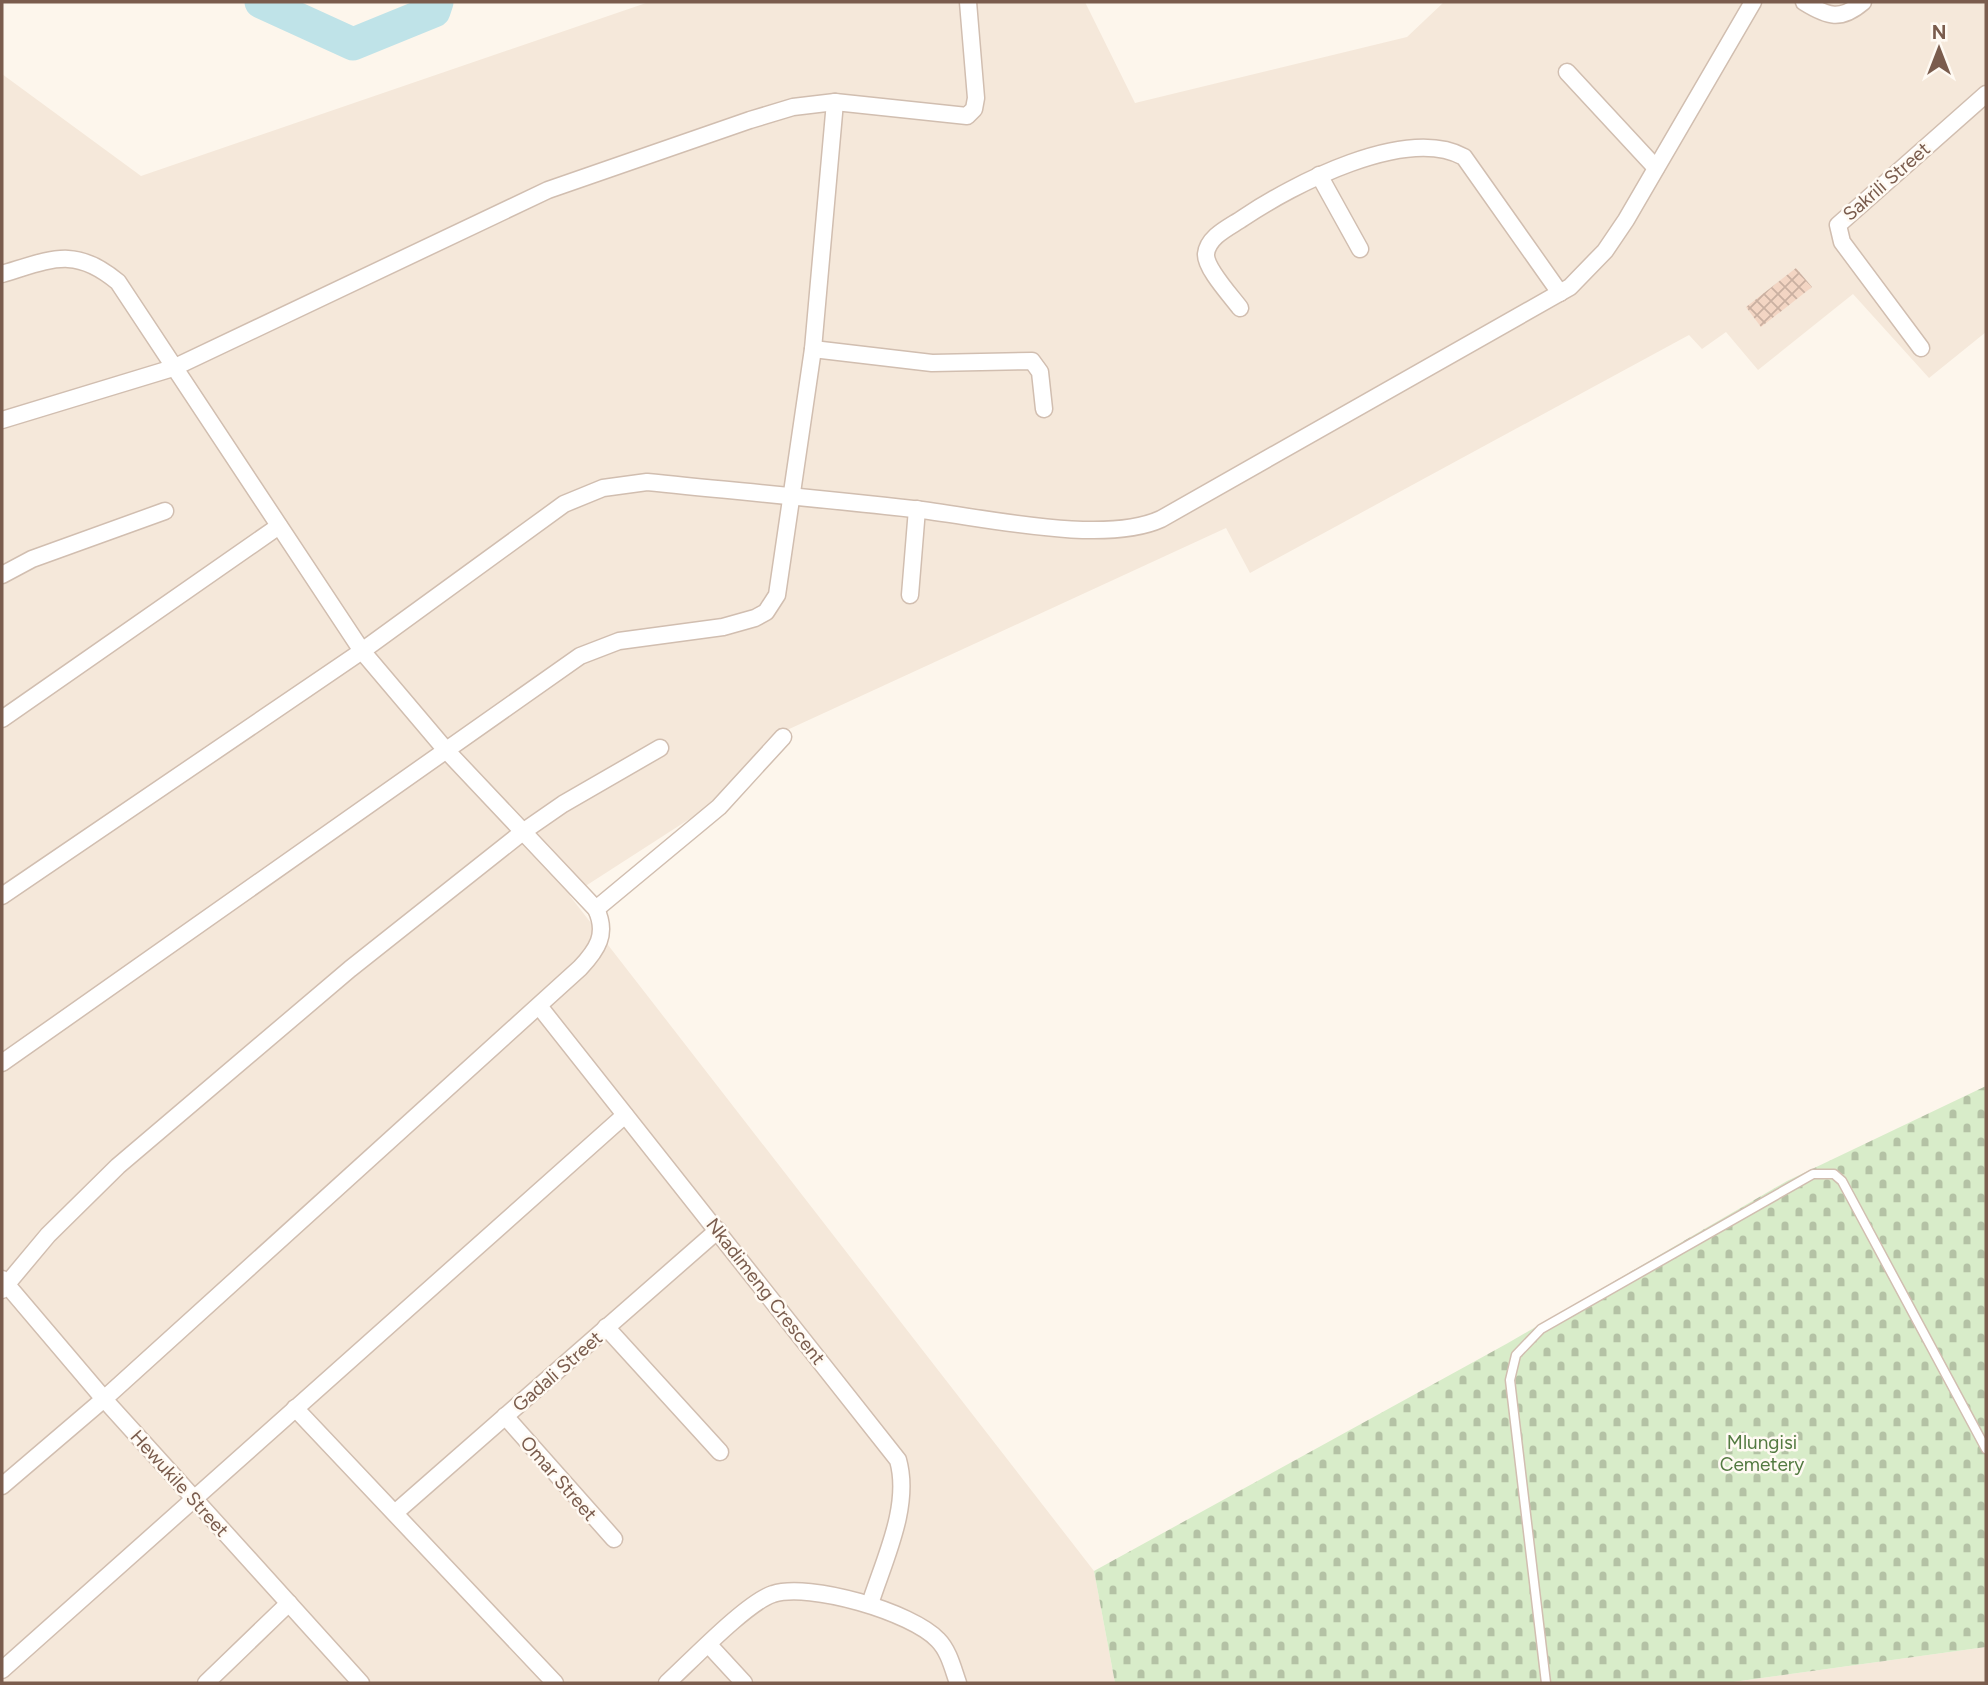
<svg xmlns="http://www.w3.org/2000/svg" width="1988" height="1685" font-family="Figtree,sans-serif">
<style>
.residential{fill:#f5e8da}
.cemetery{fill:url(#cemetery-stones)}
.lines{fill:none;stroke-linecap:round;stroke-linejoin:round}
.river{stroke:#bfe3e8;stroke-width:33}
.building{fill:url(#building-cross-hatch)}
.service-casing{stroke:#d1beb0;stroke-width:11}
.minor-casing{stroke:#d1beb0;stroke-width:19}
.service{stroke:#fff;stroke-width:8}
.minor{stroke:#fff;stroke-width:16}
.labels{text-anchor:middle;stroke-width:5;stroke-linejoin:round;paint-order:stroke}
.street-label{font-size:19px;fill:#7a5c4d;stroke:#fffaf3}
.park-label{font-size:19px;fill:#537a41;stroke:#fffaf3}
</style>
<defs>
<pattern id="cemetery-stones" width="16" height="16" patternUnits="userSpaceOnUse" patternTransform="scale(1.75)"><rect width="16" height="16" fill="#d8ecc9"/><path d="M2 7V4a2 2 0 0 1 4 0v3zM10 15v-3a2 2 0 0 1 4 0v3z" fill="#b4c2a5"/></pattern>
<pattern id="building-cross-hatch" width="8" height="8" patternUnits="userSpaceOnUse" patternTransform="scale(1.75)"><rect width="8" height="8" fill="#f3d5c3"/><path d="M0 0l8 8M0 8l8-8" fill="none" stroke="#cab0a1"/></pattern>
</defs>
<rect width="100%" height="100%" fill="#fdf6ec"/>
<!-- residential -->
<g class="residential">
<path d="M649 2H1085L1135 103 1407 37 1444 2H1986V332L1929 378 1853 294 1758 370 1726 332 1702 349 1689 335 1250 573 1226 528 774 736 705 809 570 896 1094 1571 1115 1683H2V74L141 176Z"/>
<path d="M1986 1647V1683H1726Z"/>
</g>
<!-- cemetery -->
<path class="cemetery" d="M1986 1086V1647L1726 1683H1115L1094 1571 1508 1343 1787 1181Z"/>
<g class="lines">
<!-- river -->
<path class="river" d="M261 2 353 44 434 11 437 2"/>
</g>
<!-- building -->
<path class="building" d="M1796 268 1812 287 1761 327 1746 307Z"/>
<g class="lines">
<defs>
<path id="service" d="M1546 1683 1510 1380 1516 1355 1541 1329 1813 1174H1834L1842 1181 1986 1449"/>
<g id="minor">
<path d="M1804 2C1828 17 1841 21 1863 2"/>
<path d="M1567 72 1656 168"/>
<path d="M1319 175 1360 249"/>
<path d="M2 274C52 259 75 246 118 282L362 651 445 749 596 909C608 934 597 950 580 968L104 1399 2 1486"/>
<path d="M1240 308C1232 297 1205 268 1206 254 1208 236 1230 227 1243 218 1292 185 1406 125 1464 157L1560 293"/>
<path d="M1921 348 1842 242 1838 225 1986 94"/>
<path d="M813 349 932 363 1032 361 1040 372 1044 409"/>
<path d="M2 420 173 368 548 190 750 120 793 107 835 102 967 116 974 109 976 98 968 2"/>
<path d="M2 575 32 559 165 511"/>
<path d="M910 595 917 509"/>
<path d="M2 719 279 526"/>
<path d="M2 896 362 651 564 504 603 488 647 482C735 491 824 499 913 509 979 516 1102 546 1161 519L1570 287 1605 251 1626 220 1753 2"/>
<path d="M596 909 719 807 783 737"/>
<path d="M539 1006 898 1460C911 1506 884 1560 870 1604"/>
<path d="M2 1063 580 656 619 641 723 627 755 618 766 612 777 595 813 349 835 102"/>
<path d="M2 1279 104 1399 361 1683"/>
<path d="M2 1290 48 1235 118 1166 350 969 524 831 563 804 660 748"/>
<path d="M606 1327 720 1452"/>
<path d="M295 1408 555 1683"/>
<path d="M505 1416 614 1539"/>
<path d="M396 1512 718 1230"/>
<path d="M709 1645 744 1683"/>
<path d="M2 1670 625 1115"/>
<path d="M206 1683 289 1603"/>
<path d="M667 1683C689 1663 747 1602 773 1594 809 1582 912 1612 938 1640 949 1651 953 1669 958 1683"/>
</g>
</defs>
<!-- service casing -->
<use href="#service" class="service-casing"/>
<!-- minor casing -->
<use href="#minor" class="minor-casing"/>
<!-- service -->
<use href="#service" class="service"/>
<!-- minor -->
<use href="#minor" class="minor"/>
</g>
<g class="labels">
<!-- street labels -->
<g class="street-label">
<text transform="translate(1886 181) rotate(-41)" y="7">Sakrili Street</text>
<text transform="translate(766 1291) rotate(52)" y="7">Nkadimeng Crescent</text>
<text transform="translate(557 1371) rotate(-41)" y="7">Gadali Street</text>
<text transform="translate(559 1478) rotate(49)" y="7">Omar Street</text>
<text transform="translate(180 1483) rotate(48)" y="7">Hewukile Street</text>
</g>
<!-- park labels -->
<g class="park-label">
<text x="1762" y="1449">Mlungisi<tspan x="1762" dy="22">Cemetery</tspan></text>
</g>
</g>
<!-- border -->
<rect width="1988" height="1685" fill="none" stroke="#7a5c4d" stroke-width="7"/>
<!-- north arrow -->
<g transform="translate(1939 49)" stroke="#fffaf3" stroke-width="5" paint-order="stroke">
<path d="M0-5L12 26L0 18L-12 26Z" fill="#7a5c4d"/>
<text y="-10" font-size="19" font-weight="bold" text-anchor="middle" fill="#7a5c4d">N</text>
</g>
</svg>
